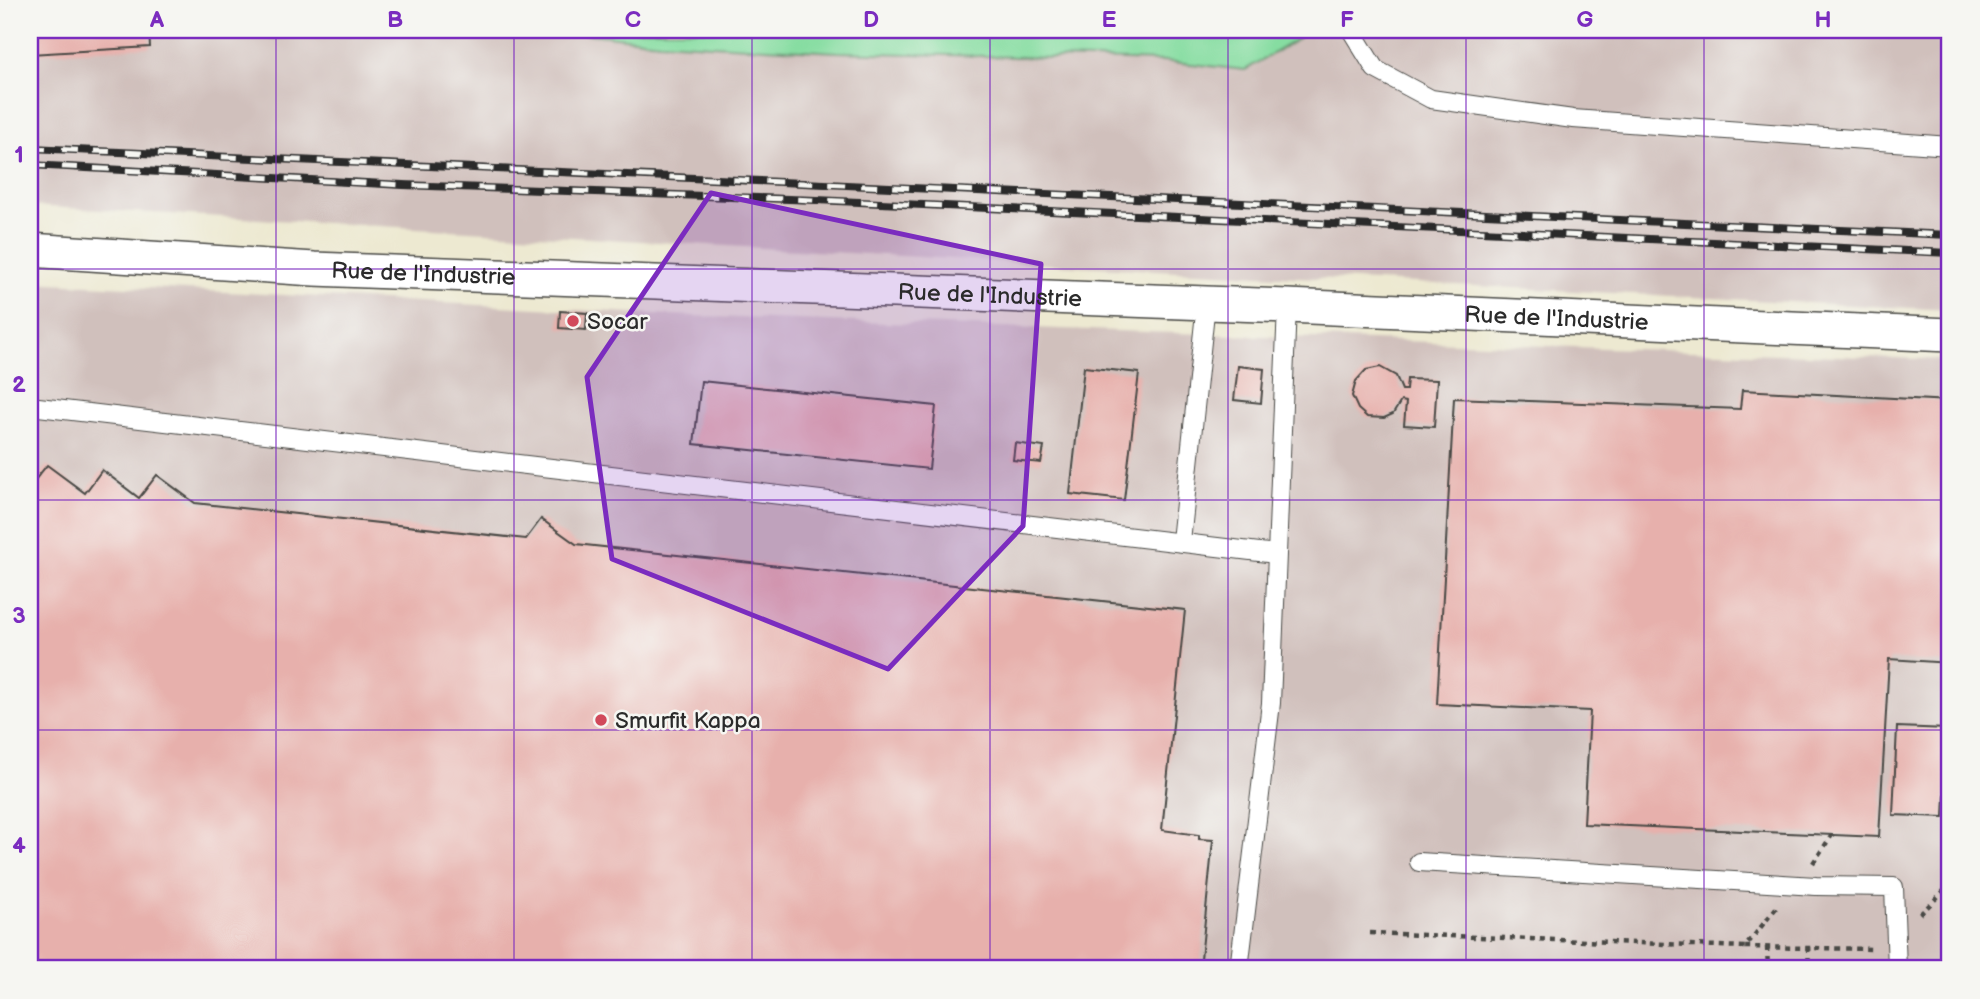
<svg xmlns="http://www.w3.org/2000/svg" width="1980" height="999" font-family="'Balsamiq Sans',sans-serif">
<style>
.industrial{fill:#d0c0bc}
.green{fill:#86dda1;stroke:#588466;stroke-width:2}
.building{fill:#e7b0ac}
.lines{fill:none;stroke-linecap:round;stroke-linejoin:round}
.service-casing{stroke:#484844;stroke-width:20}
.minor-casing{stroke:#484844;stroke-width:36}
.path{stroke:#484844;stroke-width:4.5;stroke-dasharray:5 5;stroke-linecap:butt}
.service{stroke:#fff;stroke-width:18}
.minor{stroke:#fff;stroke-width:33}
.rail-casing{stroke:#2b2b2b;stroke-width:8}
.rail{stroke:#f6f6f2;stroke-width:5;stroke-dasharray:16;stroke-linecap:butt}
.marked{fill:#7b2cbf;fill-opacity:0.2;stroke:#7b2cbf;stroke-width:5;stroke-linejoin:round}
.grid{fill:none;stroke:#7b2cbf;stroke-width:2;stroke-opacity:0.55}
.poi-dot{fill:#d1495b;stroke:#f6f6f2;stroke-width:2.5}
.labels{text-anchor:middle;stroke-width:5;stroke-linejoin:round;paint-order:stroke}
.street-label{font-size:23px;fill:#2b2b2b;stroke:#f6f6f2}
.poi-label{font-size:23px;fill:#2b2b2b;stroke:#f6f6f2;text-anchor:start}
.neatline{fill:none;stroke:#7b2cbf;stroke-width:2.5}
.grid-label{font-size:23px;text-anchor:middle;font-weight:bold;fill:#7b2cbf}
</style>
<rect width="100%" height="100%" fill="#f6f6f2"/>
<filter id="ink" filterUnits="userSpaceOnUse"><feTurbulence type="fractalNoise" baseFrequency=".0143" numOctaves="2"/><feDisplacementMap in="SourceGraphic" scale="14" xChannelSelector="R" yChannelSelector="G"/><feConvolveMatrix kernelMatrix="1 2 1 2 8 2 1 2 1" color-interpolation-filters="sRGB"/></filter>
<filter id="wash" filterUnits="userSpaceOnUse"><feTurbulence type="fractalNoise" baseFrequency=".00686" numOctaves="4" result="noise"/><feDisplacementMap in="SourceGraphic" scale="28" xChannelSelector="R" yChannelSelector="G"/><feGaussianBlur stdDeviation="1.57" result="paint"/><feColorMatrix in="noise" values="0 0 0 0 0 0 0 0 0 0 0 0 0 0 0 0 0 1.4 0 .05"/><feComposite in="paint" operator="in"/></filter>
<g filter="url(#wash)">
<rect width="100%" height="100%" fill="#ede9d1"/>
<!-- industrial -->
<g class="industrial">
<path d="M30 30H1950V310L1076 266 30 206Z"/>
<path d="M30 282 714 317 1950 360V969H30Z"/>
</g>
<!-- green -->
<g class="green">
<path d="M264 30H446L265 38Z"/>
<path d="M555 30H1306L1296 40 1245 70 1164 61 837 52 659 42Z"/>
</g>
<g id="blocks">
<!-- building -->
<g class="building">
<path d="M30 30H149L150 47 30 54Z"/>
<path d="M560 311 587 313 586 330 559 328Z"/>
<path d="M1238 366 1264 369 1261 403 1234 400Z"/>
<path d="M1084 367 1139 373 1124 500 1070 494Z"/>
<path d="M1380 367 1396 376 1402 390H1406L1407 379 1437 380 1434 427 1404 425 1406 402 1401 401 1393 414 1384 418 1367 417 1358 409 1352 396 1356 381 1366 370Z"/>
<path d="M701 381 936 406 929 469 694 444Z"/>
<path d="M1742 390 1950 401V663L1889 659 1879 837 1584 824 1590 711 1437 704 1454 398 1740 409Z"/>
<path d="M1015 443 1044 447 1041 463 1013 460Z"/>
<path d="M47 465 85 493 102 470 139 498 157 475 195 503 526 539 541 519 576 544 1185 610 1162 830 1199 835V839L1213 840 1200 969H30V486Z"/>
<path d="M1897 727 1948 729 1944 817 1893 815Z"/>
</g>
</g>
</g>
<g filter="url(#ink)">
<use href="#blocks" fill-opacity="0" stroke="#484844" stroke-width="2"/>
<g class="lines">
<defs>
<g id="service">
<path d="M1351 30 1375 69 1431 99 1573 119 1950 146"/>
<path d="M30 406 1276 554"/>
<path d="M1181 541 1206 303"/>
<path d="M1419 862 1816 886 1894 887 1897 969"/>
<path d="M1239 969 1271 703 1287 306"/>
</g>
<g id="minor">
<path id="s1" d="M30 250 314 269 1287 306 1950 335"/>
</g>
</defs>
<!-- service casing -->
<use href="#service" class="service-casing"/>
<!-- minor casing -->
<use href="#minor" class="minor-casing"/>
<!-- path -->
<g class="path">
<path d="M1813 863 1832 835"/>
<path d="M1776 908 1745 947 1875 949"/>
<path d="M1920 914 1950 885"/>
<path d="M1370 933 1745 947"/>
<path d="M1767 947 1768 969"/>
<path d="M1808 947 1809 969"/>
</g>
<!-- service -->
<use href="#service" class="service"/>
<!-- minor -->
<use href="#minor" class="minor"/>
<defs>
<g id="rail">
<path d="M30 148 1950 235"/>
<path d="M30 165 403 185 816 200 1950 253"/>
</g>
</defs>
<!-- rail casing -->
<use href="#rail" class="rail-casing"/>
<!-- rail -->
<use href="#rail" class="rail"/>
</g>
</g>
<!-- marked area -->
<path class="marked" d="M711 193 1041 264 1023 526 888 669 612 559 587 377Z"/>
<!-- grid -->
<path class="grid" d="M276 30V969M514 30V969M752 30V969M990 30V969M1228 30V969M1466 30V969M1704 30V969M30 269H1950M30 500H1950M30 730H1950"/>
<!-- markers -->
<g class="poi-dot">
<circle cx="573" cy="321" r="7"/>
<circle cx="601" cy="720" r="7"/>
</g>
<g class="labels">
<!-- street labels -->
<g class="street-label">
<text dy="8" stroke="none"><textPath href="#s1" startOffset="394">Rue de l'Industrie</textPath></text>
<text dy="8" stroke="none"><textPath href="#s1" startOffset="961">Rue de l'Industrie</textPath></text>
<text dy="8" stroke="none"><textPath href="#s1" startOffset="1528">Rue de l'Industrie</textPath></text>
</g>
<!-- poi labels -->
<g class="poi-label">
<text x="587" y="329">Socar</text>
<text x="615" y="728">Smurfit Kappa</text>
</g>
</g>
<!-- margin -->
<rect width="1980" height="999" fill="none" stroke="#f6f6f2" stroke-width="77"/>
<rect x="38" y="38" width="1903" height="922" class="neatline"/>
<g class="grid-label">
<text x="157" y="27">A</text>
<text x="395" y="27">B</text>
<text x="633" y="27">C</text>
<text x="871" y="27">D</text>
<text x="1109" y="27">E</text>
<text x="1347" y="27">F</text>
<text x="1585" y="27">G</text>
<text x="1823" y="27">H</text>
<text x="19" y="162">1</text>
<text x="19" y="392">2</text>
<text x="19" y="623">3</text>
<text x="19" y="853">4</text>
</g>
</svg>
